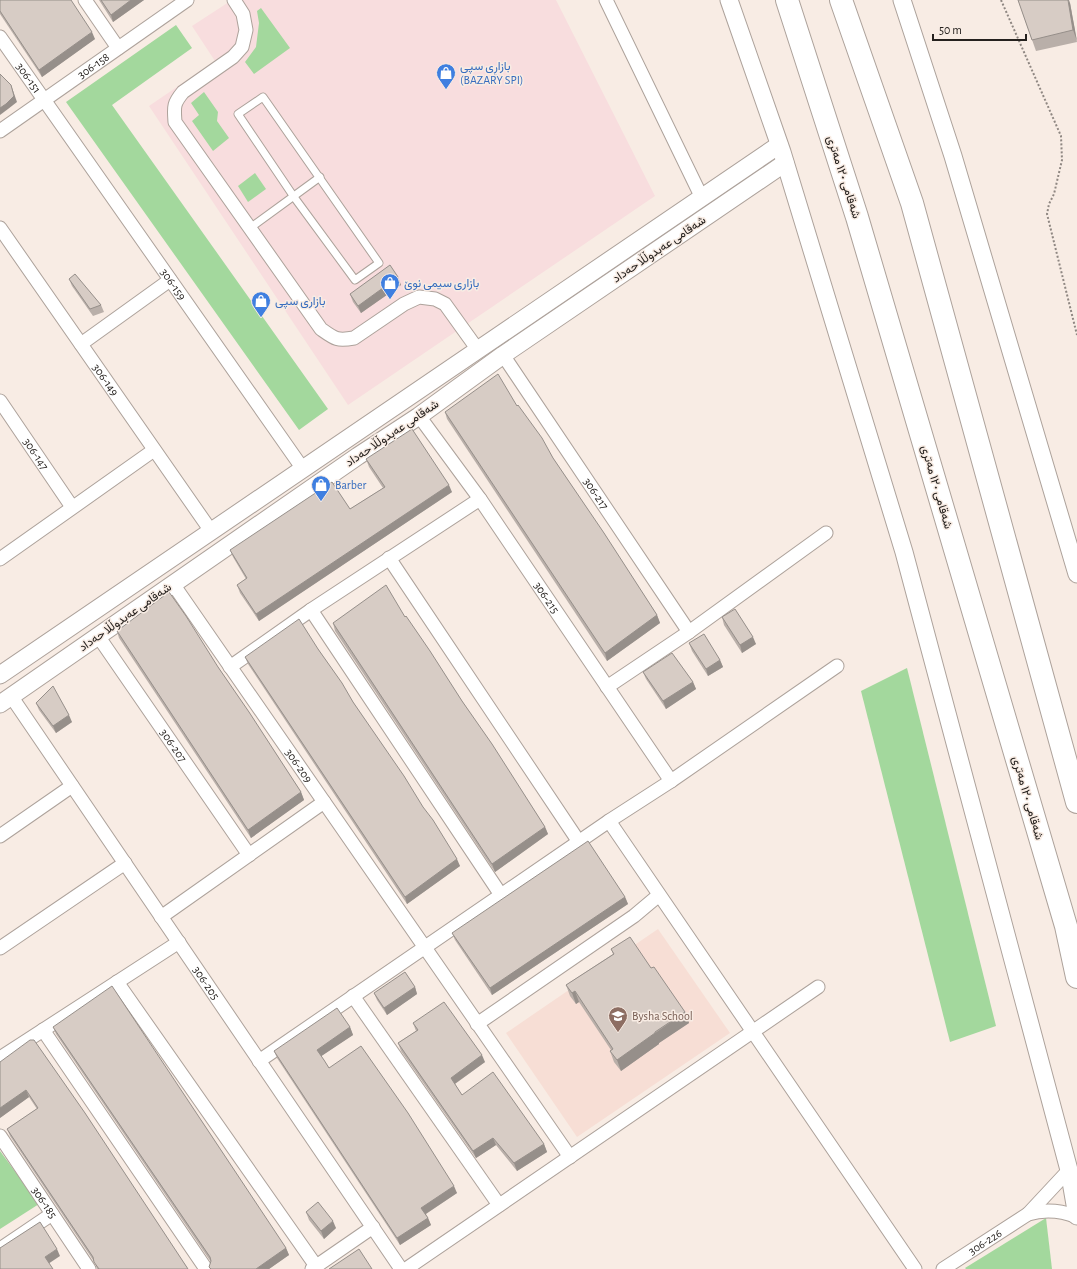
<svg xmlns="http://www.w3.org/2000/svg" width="1077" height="1269" font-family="'Alegreya Sans',Vazirmatn,sans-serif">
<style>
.commercial{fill:#f8ddde}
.education{fill:#f7ded5}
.green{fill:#a3d89d}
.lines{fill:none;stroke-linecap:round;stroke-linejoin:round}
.service-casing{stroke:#ada29b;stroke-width:9}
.minor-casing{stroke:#ada29b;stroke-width:15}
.tertiary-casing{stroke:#ada29b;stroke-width:19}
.motorway-casing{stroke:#ada29b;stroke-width:24}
.path{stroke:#8f8782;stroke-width:2;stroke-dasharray:2 2;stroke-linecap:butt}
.service{stroke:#fff;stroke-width:7}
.minor{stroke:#fff;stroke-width:13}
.tertiary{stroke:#fff;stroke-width:17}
.motorway{stroke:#fff;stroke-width:22}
.wall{fill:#b9afa9}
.shaded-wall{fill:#968f8a}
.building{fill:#d7ccc5;stroke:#968f8a}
.labels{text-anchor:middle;stroke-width:3;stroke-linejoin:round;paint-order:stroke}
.street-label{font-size:12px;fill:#25211e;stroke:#f8ece4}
.shop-label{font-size:12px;fill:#366cbe;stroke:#f8ece4;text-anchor:start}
.education-label{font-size:12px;fill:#785e54;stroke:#f8ece4;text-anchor:start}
</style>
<rect width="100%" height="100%" fill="#f8ece4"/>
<!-- commercial -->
<path class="commercial" d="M232 0H556L655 196 348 405 149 106 215 61 192 26Z"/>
<!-- education -->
<path class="education" d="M658 929 730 1033 577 1137 506 1033Z"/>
<!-- green -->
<g class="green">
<path d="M261 8 290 48 254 74 245 62 256 47 259 23 257 11Z"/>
<path d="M176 25 192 48 112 105 328 409 299 430 66 102Z"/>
<path d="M204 92 218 112 217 121 229 138 213 151 192 121 199 115 191 103Z"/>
<path d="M255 173 266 189 248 202 238 186Z"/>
<path d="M907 668 996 1026 950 1042 861 691Z"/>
<path d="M0 1151 39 1204 0 1229Z"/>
<path d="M1046 1218 1052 1269H966L965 1268Z"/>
</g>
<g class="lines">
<defs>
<g id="service">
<path d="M263 97 379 263 355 280 294 197 238 114Z"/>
<path d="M250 228 320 177"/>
</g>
<g id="minor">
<path d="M85 0 118 48"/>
<path d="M234 0 243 14 246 30 242 47 233 57 183 92C173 104 174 107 175 122L321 329C335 339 337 341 354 338L404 304 419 297 435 299 445 304 478 350"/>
<path d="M606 0 702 198"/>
<path id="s1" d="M0 37 303 469"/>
<path id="s2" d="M0 131 187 0"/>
<path id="s3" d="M0 228 211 531"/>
<path d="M81 344 170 280"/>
<path id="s4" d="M503 355 689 632"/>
<path id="s5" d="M0 401 72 507"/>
<path id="s6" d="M419 416 480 499 671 781"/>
<path d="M389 558 579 842"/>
<path d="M0 559 154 450"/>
<path id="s7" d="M173 584 570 1157"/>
<path d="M311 610 501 895"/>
<path id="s8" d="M98 636 249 855"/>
<path d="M230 667 311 610 480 499"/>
<path d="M607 687 689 632 826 533"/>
<path id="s9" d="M11 696 401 1269"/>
<path d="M609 821 915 1269"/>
<path d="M0 836 72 786"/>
<path d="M161 917 324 802"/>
<path d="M0 948 125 863"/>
<path d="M117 982 316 1266"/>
<path d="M353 996 499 1205"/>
<path d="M477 1024 634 916 659 895"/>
<path d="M43 1030 206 1269"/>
<path d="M0 1058 179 942"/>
<path d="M259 1061 609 821 671 781 837 666"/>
<path id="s10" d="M0 1136 89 1269"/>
<path d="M1028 1214C1045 1209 1060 1210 1077 1217"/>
<path d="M0 1249 52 1214"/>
<path d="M312 1269 373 1227"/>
<path d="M406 1269 818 987"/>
<path id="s11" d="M943 1269 1028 1214 1069 1170"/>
</g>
<g id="tertiary">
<path d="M729 0 782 152 904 552 1069 1170 1077 1216"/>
<path d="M902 0 953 156 1077 574"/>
<path d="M0 675 779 145"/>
<path d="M0 704 358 456 419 416 503 355 785 163"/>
</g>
<g id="motorway">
<path d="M787 0 857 217 1066 926 1077 977"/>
<path d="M841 0 912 203 1077 802"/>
</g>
</defs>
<!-- service casing -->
<use href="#service" class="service-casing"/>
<!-- minor casing -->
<use href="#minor" class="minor-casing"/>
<!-- tertiary casing -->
<use href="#tertiary" class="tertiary-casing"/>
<!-- motorway casing -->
<use href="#motorway" class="motorway-casing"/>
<!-- path -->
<path class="path" d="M1001 0 1061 136 1062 160 1054 194 1049 204 1047 214 1077 335"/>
<!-- service -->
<use href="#service" class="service"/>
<!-- minor -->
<use href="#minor" class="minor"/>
<!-- tertiary -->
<use href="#tertiary" class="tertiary"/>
<!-- motorway -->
<use href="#motorway" class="motorway"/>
</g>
<!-- wall -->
<g class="wall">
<path d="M0 0 95 39 42 77 0 14Z"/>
<path d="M99 0H144L113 22Z"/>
<path d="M1018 0 1070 3 1077 42 1036 51Z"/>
<path d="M69 279 101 305 104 312 93 316 72 286Z"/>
<path d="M401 285 361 313 353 302 350 294Z"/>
<path d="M517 406 553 458 657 615 660 623 607 661 447 419 445 412Z"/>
<path d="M366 459 452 492 259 621 240 593 237 585 246 579 233 557 230 550 350 509 383 488 369 467Z"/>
<path d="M405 617 462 701 545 827 548 834 495 872 335 631 333 623Z"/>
<path d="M722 617 756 644 742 653 724 625Z"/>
<path d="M117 631 218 667 301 792 304 800 251 838 119 638Z"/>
<path d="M689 643 720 660 723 667 708 676 692 651Z"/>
<path d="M318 649 353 702 460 866 407 904 248 664 245 657Z"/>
<path d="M643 672 693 682 696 689 666 709 646 679Z"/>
<path d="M36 703 72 722 56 733 39 710Z"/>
<path d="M625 897 628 904 492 995 455 940 452 933Z"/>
<path d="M611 949 651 968 685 1012 689 1023 659 1043V1044L621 1071 614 1062 610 1051 611 1050 579 1002 576 1004 570 996 566 985 613 954Z"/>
<path d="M415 987 417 994 387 1015 377 1000 374 993Z"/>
<path d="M413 1023 485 1062 455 1084 462 1095 544 1144 547 1152 517 1171 496 1145 476 1158 401 1051 398 1043 416 1031Z"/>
<path d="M53 1027 286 1248 289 1255 269 1269H210L209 1267 211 1262 56 1034Z"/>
<path d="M350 1027 353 1035 321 1056 329 1068 457 1193 426 1214 428 1218 431 1225 400 1245 277 1058 274 1051Z"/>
<path d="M30 1040 188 1269H97L95 1263 10 1136 7 1129 37 1109 29 1097 0 1118Z"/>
<path d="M306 1212 336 1228 324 1239 309 1220Z"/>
</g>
<!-- shaded-wall -->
<g class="shaded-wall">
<path d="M131 0H144L113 22 111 15Z"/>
<path d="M1068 0H1069L1070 3 1077 41 1073 30Z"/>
<path d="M92 32 95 39 42 77 39 70Z"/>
<path d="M11 85 17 102 8 109 0 115V108Z"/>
<path d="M398 277 401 285 361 313 358 306Z"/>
<path d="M449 485 452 492 259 621 256 614Z"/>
<path d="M657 615 660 623 607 661 605 653Z"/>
<path d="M753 637 756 644 742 653 740 645Z"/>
<path d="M720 660 723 667 708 676 706 669Z"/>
<path d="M693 682 696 689 666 709 663 701Z"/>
<path d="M69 715 72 722 56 733 53 726Z"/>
<path d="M301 792 304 800 251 838 248 830Z"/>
<path d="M545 827 548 834 495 872 492 864Z"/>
<path d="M457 859 460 866 407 904 405 897Z"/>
<path d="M625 897 628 904 492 995 490 988Z"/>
<path d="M415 987 417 994 387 1015 384 1008Z"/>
<path d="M575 991 579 1002 576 1004 572 993Z"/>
<path d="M685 1012 689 1023 659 1043V1044L621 1071 617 1060Z"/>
<path d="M350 1027 353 1035 320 1057 317 1050Z"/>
<path d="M482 1055 485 1062 453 1085 451 1078Z"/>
<path d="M26 1090 29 1097 0 1118V1108Z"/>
<path d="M493 1138 496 1145 476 1158 473 1151Z"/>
<path d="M544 1144 547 1152 517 1171 514 1163Z"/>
<path d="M454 1186 457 1193 424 1215 421 1208Z"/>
<path d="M428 1218 431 1225 400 1245 397 1238Z"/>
<path d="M333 1221 336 1228 324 1239 321 1231Z"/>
<path d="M286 1248 289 1255 269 1269H256Z"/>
<path d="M57 1249 60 1256 48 1264 45 1257Z"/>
</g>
<!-- building -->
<g class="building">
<path d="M0 0H71L92 32 39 70 0 11Z"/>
<path d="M101 0H131L111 15Z"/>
<path d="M1018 0H1068L1073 30 1032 40Z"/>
<path d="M0 74 11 85 14 96 6 104 0 108Z"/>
<path d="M390 265 398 277 358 306 350 294Z"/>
<path d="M75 274 101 305 90 309 69 279Z"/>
<path d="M498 374 517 406 518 405 542 438 553 458 604 533 657 615 605 653 445 412Z"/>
<path d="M412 429 449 485 256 614 237 585 247 578 230 550 332 482 350 509 385 487 366 459Z"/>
<path d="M386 585 405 617 406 616 430 651 462 701 492 744 545 827 492 864 333 623Z"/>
<path d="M169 592 186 616 218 667 249 712 301 792 248 830 117 631Z"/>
<path d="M735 609 753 637 740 645 722 617Z"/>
<path d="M299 619 318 649 342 683 353 702 404 776 423 807 433 820 457 859 405 897 245 657Z"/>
<path d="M704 634 720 660 706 669 689 643Z"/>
<path d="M672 653 693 682 663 701 643 672Z"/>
<path d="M53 686 69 715 53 726 36 703Z"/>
<path d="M588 841 625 897 490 988 452 933Z"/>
<path d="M630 937 651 968 654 967 685 1012 655 1032V1033L617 1060 610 1051 613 1049 575 991 572 993 566 985 614 954 611 949Z"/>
<path d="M405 972 415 987 384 1008 374 993Z"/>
<path d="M112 986 286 1248 256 1269H211L209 1267 211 1261 210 1257 53 1027Z"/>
<path d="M444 1002 482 1055 451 1078 462 1095 493 1072 544 1144 514 1163 493 1138 473 1151 398 1043 418 1030 413 1023Z"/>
<path d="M337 1008 350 1027 317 1050 324 1060 329 1068 361 1046 408 1113 454 1186 421 1208 428 1218 397 1238 274 1051Z"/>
<path d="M30 1040H34L85 1113 188 1269H99L94 1262 93 1257 7 1129 38 1108 26 1090 0 1108V1062Z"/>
<path d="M318 1202 333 1221 321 1231 306 1212Z"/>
<path d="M40 1222 57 1249 45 1257 53 1269H0V1248Z"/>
<path d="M359 1249 372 1269H329Z"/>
</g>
<!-- icons -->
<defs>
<symbol id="shop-pin" viewBox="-11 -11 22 30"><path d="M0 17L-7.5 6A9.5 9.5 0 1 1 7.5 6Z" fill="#3f7fe0" stroke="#f8ece4"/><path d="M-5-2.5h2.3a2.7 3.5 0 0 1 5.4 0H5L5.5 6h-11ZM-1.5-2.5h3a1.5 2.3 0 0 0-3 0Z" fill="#fff"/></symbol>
<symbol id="school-pin" viewBox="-11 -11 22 30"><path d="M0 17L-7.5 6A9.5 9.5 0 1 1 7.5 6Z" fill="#8d6e63" stroke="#f8ece4"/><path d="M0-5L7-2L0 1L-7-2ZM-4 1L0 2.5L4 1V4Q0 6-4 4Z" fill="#fff"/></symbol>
</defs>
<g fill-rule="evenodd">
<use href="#shop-pin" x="435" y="62" width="22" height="30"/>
<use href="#shop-pin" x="379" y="272" width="22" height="30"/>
<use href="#shop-pin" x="250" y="290" width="22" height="30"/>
<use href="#shop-pin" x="310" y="474" width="22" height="30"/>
<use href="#school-pin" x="607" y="1005" width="22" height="30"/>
</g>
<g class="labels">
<!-- street labels -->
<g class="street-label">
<text dy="4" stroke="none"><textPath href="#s2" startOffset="114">306-158</textPath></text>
<text dy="4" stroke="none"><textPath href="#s1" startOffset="50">306-151</textPath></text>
<text transform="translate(844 177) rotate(72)" y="4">شەقامی ١٢٠ مەتری</text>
<text transform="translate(659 249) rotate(-34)" y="4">شەقامی عەبدوڵڵا حەداد</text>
<text dy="4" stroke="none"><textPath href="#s1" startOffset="302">306-159</textPath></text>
<text dy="4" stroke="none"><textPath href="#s3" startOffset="185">306-149</textPath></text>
<text transform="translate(392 433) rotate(-34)" y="4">شەقامی عەبدوڵڵا حەداد</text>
<text dy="4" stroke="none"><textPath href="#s5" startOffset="64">306-147</textPath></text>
<text transform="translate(937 487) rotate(74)" y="4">شەقامی ١٢٠ مەتری</text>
<text dy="4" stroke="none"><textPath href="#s4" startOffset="167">306-217</textPath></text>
<text dy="4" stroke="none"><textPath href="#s6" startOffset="222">306-215</textPath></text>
<text transform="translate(125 617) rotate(-35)" y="4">شەقامی عەبدوڵڵا حەداد</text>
<text dy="4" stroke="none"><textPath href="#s8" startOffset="133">306-207</textPath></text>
<text dy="4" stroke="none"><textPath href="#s7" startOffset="221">306-209</textPath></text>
<text transform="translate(1028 798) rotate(74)" y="4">شەقامی ١٢٠ مەتری</text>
<text dy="4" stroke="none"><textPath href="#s9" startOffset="347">306-205</textPath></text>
<text dy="4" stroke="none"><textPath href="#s10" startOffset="80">306-185</textPath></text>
<text dy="4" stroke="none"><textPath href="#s11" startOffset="50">306-226</textPath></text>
</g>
<!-- shop labels -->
<g class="shop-label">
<text x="460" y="70">بازاڕی سپی<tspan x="460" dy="14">(BAZARY SPI)</tspan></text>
<text x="404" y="287">بازاری سیمی نوێ</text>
<text x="275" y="305">بازاری سپی</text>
<text x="335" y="489">Barber</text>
</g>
<!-- education labels -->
<g class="education-label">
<text x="632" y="1020">Bysha School</text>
</g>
</g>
<!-- scale -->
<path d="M933 34v6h93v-6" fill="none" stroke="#25211e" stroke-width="2"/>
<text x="939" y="34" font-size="12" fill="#25211e" stroke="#f8ece4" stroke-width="3" paint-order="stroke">50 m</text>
</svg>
